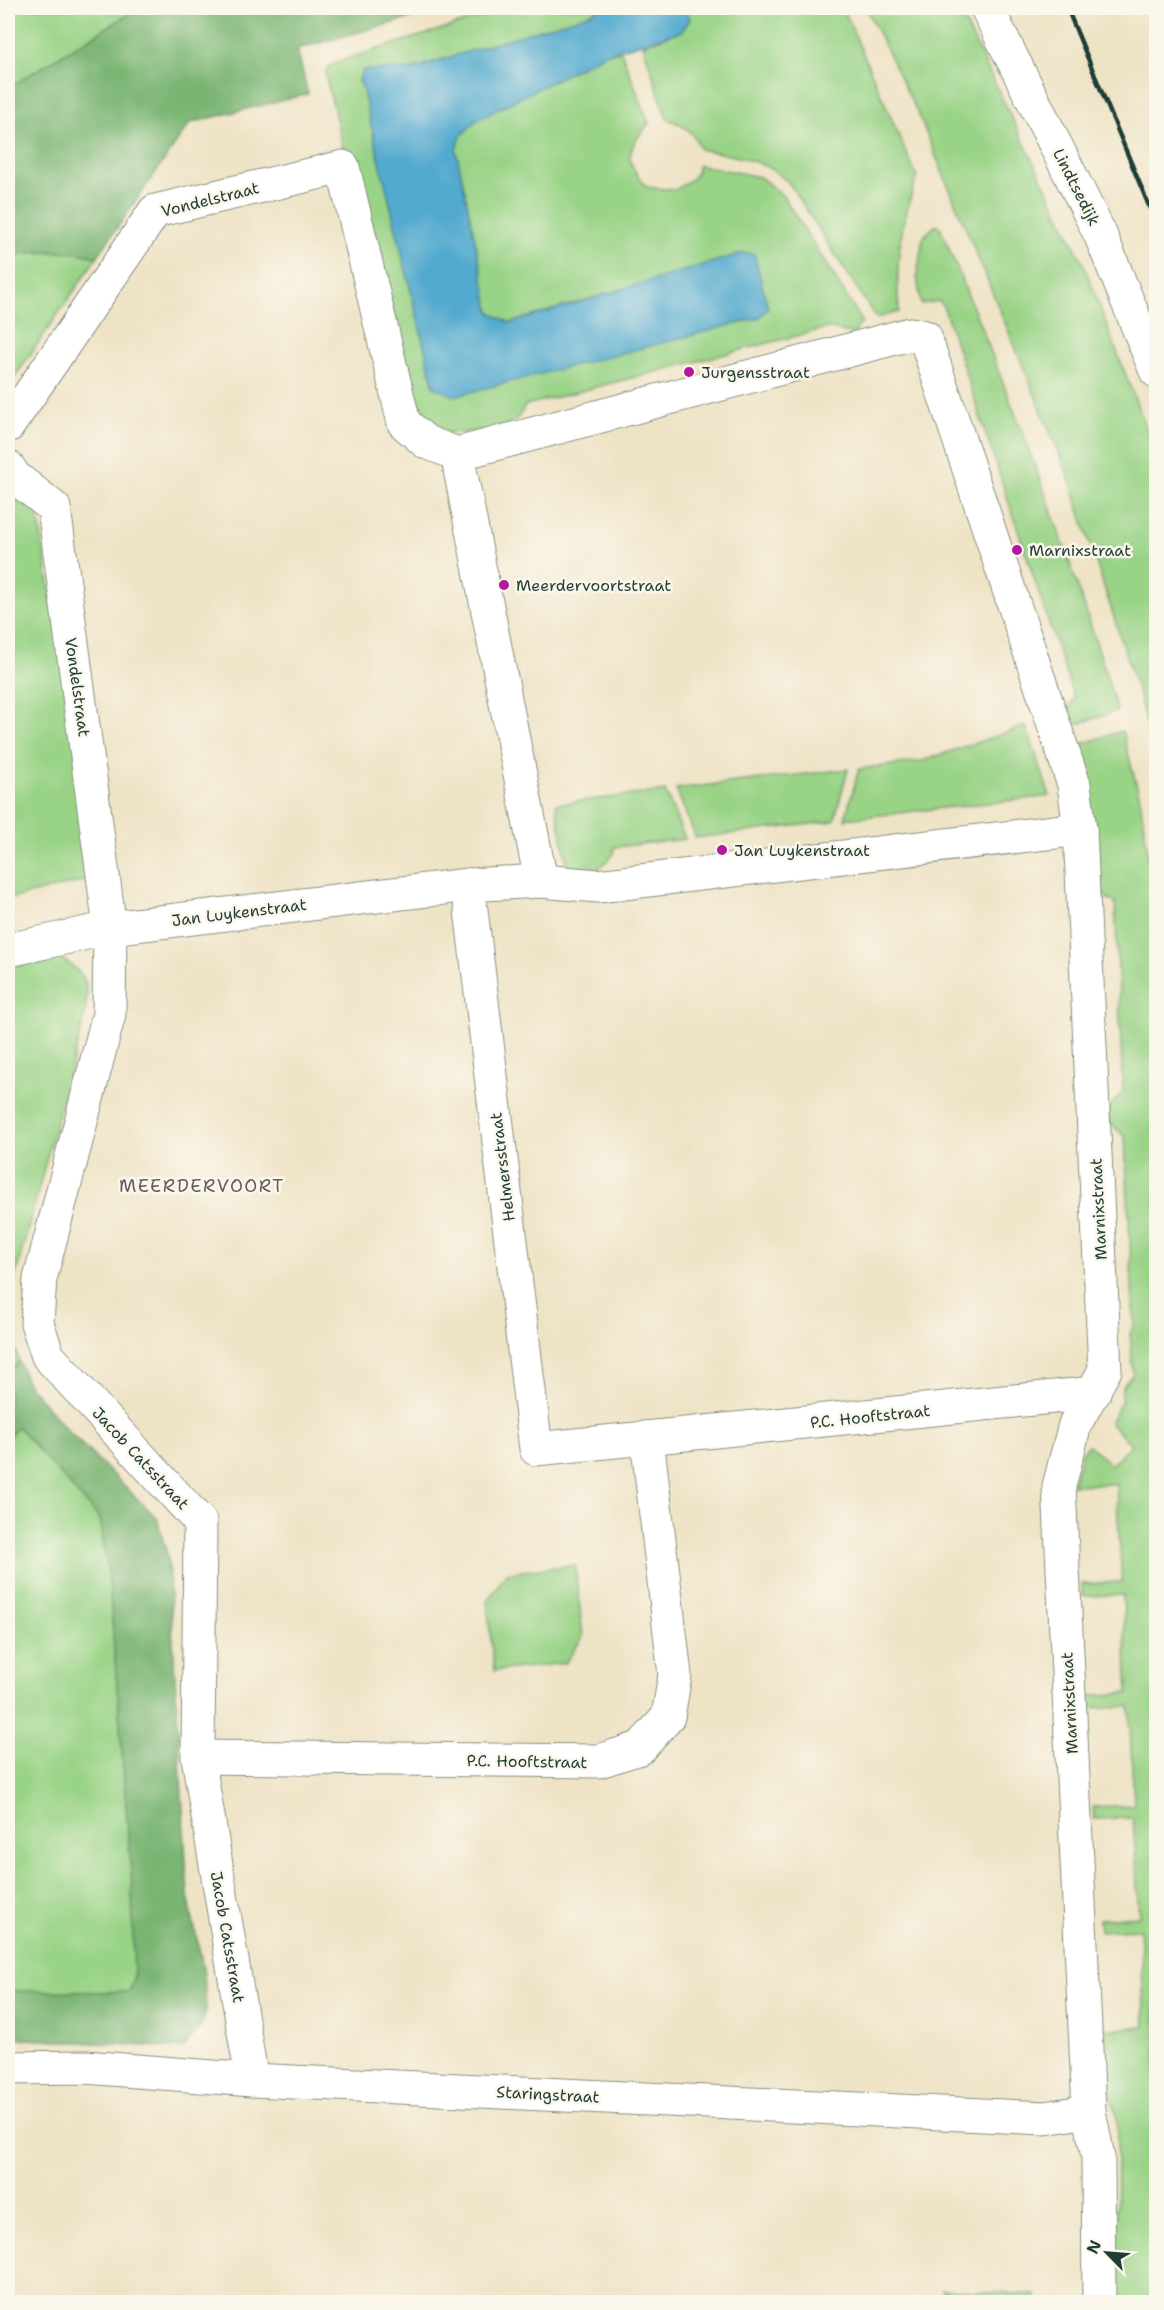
<svg xmlns="http://www.w3.org/2000/svg" width="1164" height="2310" font-family="'Shantell Sans',sans-serif">
<style>
.green{fill:#99d386;stroke:#5c885d;stroke-width:1.5}
.forest{fill:#7ab573;stroke:#4c7954;stroke-width:1.5}
.water{fill:#52aacf;stroke:#387482;stroke-width:1.5}
.lines{fill:none;stroke-linecap:round;stroke-linejoin:round}
.minor-casing{stroke:#87907d;stroke-width:35}
.secondary-casing{stroke:#87907d;stroke-width:35}
.minor{stroke:#fff;stroke-width:33}
.secondary{stroke:#fff;stroke-width:33}
.rail{stroke:#1f3d34;stroke-width:4.5}
.poi-dot{fill:#b5179e;stroke:#fbf7ec;stroke-width:2}
.labels{text-anchor:middle;stroke-width:5;stroke-linejoin:round;paint-order:stroke}
.street-label{font-size:16px;fill:#1f3d34;stroke:#fbf7ec}
.poi-label{font-size:16px;fill:#1f3d34;stroke:#fbf7ec;text-anchor:start}
.neighbourhood-label{font-size:18px;letter-spacing:1.5px;fill:#625b60;stroke:#fbf7ec}
</style>
<rect width="100%" height="100%" fill="#fbf7ec"/>
<filter id="ink" filterUnits="userSpaceOnUse"><feTurbulence type="fractalNoise" baseFrequency=".0167" numOctaves="2"/><feDisplacementMap in="SourceGraphic" scale="12" xChannelSelector="R" yChannelSelector="G"/><feConvolveMatrix kernelMatrix="1 2 1 2 8 2 1 2 1" color-interpolation-filters="sRGB"/></filter>
<filter id="wash" filterUnits="userSpaceOnUse"><feTurbulence type="fractalNoise" baseFrequency=".008" numOctaves="4" result="noise"/><feDisplacementMap in="SourceGraphic" scale="24" xChannelSelector="R" yChannelSelector="G"/><feGaussianBlur stdDeviation="1.35" result="paint"/><feColorMatrix in="noise" values="0 0 0 0 0 0 0 0 0 0 0 0 0 0 0 0 0 1.4 0 .05"/><feComposite in="paint" operator="in"/></filter>
<g filter="url(#wash)">
<rect width="100%" height="100%" fill="#efe3c6"/>
<!-- green -->
<g class="green">
<path d="M8 8H139L8 88Z"/>
<path d="M510 8H601L590 14 412 69 363 70 358 82 361 83 434 387 438 390 743 253 509 323 490 313 456 150 461 136 475 121 605 54 621 51 649 123C627 150 622 160 647 187L675 190 694 177 699 165 760 177 783 196 862 321 854 334 827 328 526 405C522 410 520 417 515 420 503 429 456 436 441 431 430 427 422 414 415 404L353 154 344 151 325 73 330 66 346 59Z"/>
<path d="M684 8H843L917 177C900 228 895 258 899 312L876 318 789 183C764 158 732 156 700 149 693 131 685 125 667 119L643 45 682 31 690 19Z"/>
<path d="M866 8H958L1083 263 1156 454V764L1138 692 1067 472 920 118Z"/>
<path d="M936 225 940 227C1006 386 1069 546 1117 711L1068 727 1065 718 1074 698 944 308 939 301 921 304 917 276 923 237Z"/>
<path d="M75 252 97 257 8 387V257L21 253Z"/>
<path d="M8 486 37 509 93 853 89 880 8 899Z"/>
<path d="M1026 726 1050 796 845 819 859 769 922 761Z"/>
<path d="M1122 731 1140 798 1156 910V2302H1116L1117 2116 1101 2071 1100 2030 1145 2027 1140 1929 1100 1931 1099 1919 1139 1916 1133 1818 1094 1819 1093 1807 1134 1805 1129 1706 1088 1708V1696L1128 1693 1123 1595 1082 1596V1584L1122 1582 1116 1484 1072 1485 1082 1453 1089 1445 1111 1465 1131 1444 1110 1423 1122 1400V1387L1133 1374 1130 1333 1134 1325 1125 1137 1109 1122 1108 1108 1123 1092 1115 902 1109 900 1096 886 1075 746Z"/>
<path d="M848 769 834 821 696 838 676 789Z"/>
<path d="M665 791 685 839 614 847V854L594 873 568 869 556 804Z"/>
<path d="M59 957C88 976 89 981 85 1015L12 1288 13 1343 19 1361 8 1372V968Z"/>
<path d="M18 1427 100 1519 109 1579 132 1885 134 1978 129 1992 8 1991V1437Z"/>
<path d="M575 1565 583 1637 565 1663 494 1671 487 1601 507 1573Z"/>
<path d="M942 2290 1036 2295V2302H942Z"/>
</g>
<!-- forest -->
<g class="forest">
<path d="M139 8H448L297 49 308 94 190 123 97 257C69 250 35 248 8 257V88Z"/>
<path d="M19 1361 27 1383 69 1432 157 1518 168 1558 188 1896 204 1972 206 2010 201 2025 183 2048 8 2038V1991L129 1992 134 1978 132 1885 109 1579 100 1519 18 1427 8 1437V1372Z"/>
</g>
<!-- water -->
<path class="water" d="M601 8H684L690 19 682 31 605 54 475 121 461 136 456 150 490 312 510 323 743 253 754 254 768 308 759 318 455 396 434 387 361 83 358 82 363 70 412 69 590 14Z"/>
</g>
<g filter="url(#ink)">
<g class="lines">
<defs>
<g id="minor">
<path d="M8 426 155 211 343 167 404 423 426 442 457 454 541 881"/>
<path d="M457 454 910 334 925 337 1074 785 1080 829 1105 1370 1075 1424 1059 1486 1089 2111 1098 2157 1099 2302"/>
<path d="M8 467 15 477 54 508 110 928 109 1014 40 1279 37 1323 48 1356 200 1522 198 1757 252 2080"/>
<path d="M468 885 536 1449 1094 1393"/>
<path d="M8 950 110 928 468 885 541 881 598 886 1080 829"/>
<path d="M198 1757 599 1761 640 1748 668 1717 675 1675 647 1438"/>
<path d="M8 2068 85 2067 252 2080 1044 2118 1089 2111"/>
</g>
<path id="secondary" d="M987 8 1100 234 1156 371"/>
</defs>
<!-- minor casing -->
<use href="#minor" class="minor-casing"/>
<!-- secondary casing -->
<use href="#secondary" class="secondary-casing"/>
<!-- minor -->
<use href="#minor" class="minor"/>
<!-- secondary -->
<use href="#secondary" class="secondary"/>
<!-- rail -->
<path class="rail" d="M1067 8 1156 223"/>
</g>
</g>
<!-- markers -->
<g class="poi-dot">
<circle cx="689" cy="372" r="6"/>
<circle cx="1017" cy="550" r="6"/>
<circle cx="504" cy="585" r="6"/>
<circle cx="722" cy="850" r="6"/>
</g>
<g class="labels">
<!-- street labels -->
<g class="street-label">
<text transform="translate(1077 187) rotate(63)" y="6">Lindtsedijk</text>
<text transform="translate(210 199) rotate(-14)" y="6">Vondelstraat</text>
<text transform="translate(78 687) rotate(82)" y="6">Vondelstraat</text>
<text transform="translate(239 912) rotate(-7)" y="6">Jan Luykenstraat</text>
<text transform="translate(502 1167) rotate(-97)" y="6">Helmersstraat</text>
<text transform="translate(1098 1209) rotate(-93)" y="6">Marnixstraat</text>
<text transform="translate(870 1416) rotate(-6)" y="6">P.C. Hooftstraat</text>
<text transform="translate(141 1458) rotate(47)" y="6">Jacob Catsstraat</text>
<text transform="translate(1069 1703) rotate(-93)" y="6">Marnixstraat</text>
<text transform="translate(527 1761) rotate(1)" y="6">P.C. Hooftstraat</text>
<text transform="translate(228 1937) rotate(80)" y="6">Jacob Catsstraat</text>
<text transform="translate(548 2094) rotate(3)" y="6">Staringstraat</text>
</g>
<!-- poi labels -->
<g class="poi-label">
<text x="701" y="378">Jurgensstraat</text>
<text x="1029" y="556">Marnixstraat</text>
<text x="516" y="591">Meerdervoortstraat</text>
<text x="734" y="856">Jan Luykenstraat</text>
</g>
<!-- neighbourhood labels -->
<g class="neighbourhood-label">
<text x="202" y="1192">MEERDERVOORT</text>
</g>
</g>
<!-- margin -->
<rect width="1164" height="2310" fill="none" stroke="#fbf7ec" stroke-width="30"/>
<!-- north arrow -->
<g transform="translate(1107 2253) rotate(295)" stroke="#fbf7ec" stroke-width="4.5" paint-order="stroke">
<path d="M0-4.5L10 22L0 15L-10 22Z" fill="#1f3d34"/>
<text y="-9" font-size="16" font-weight="bold" text-anchor="middle" fill="#1f3d34">N</text>
</g>
</svg>
